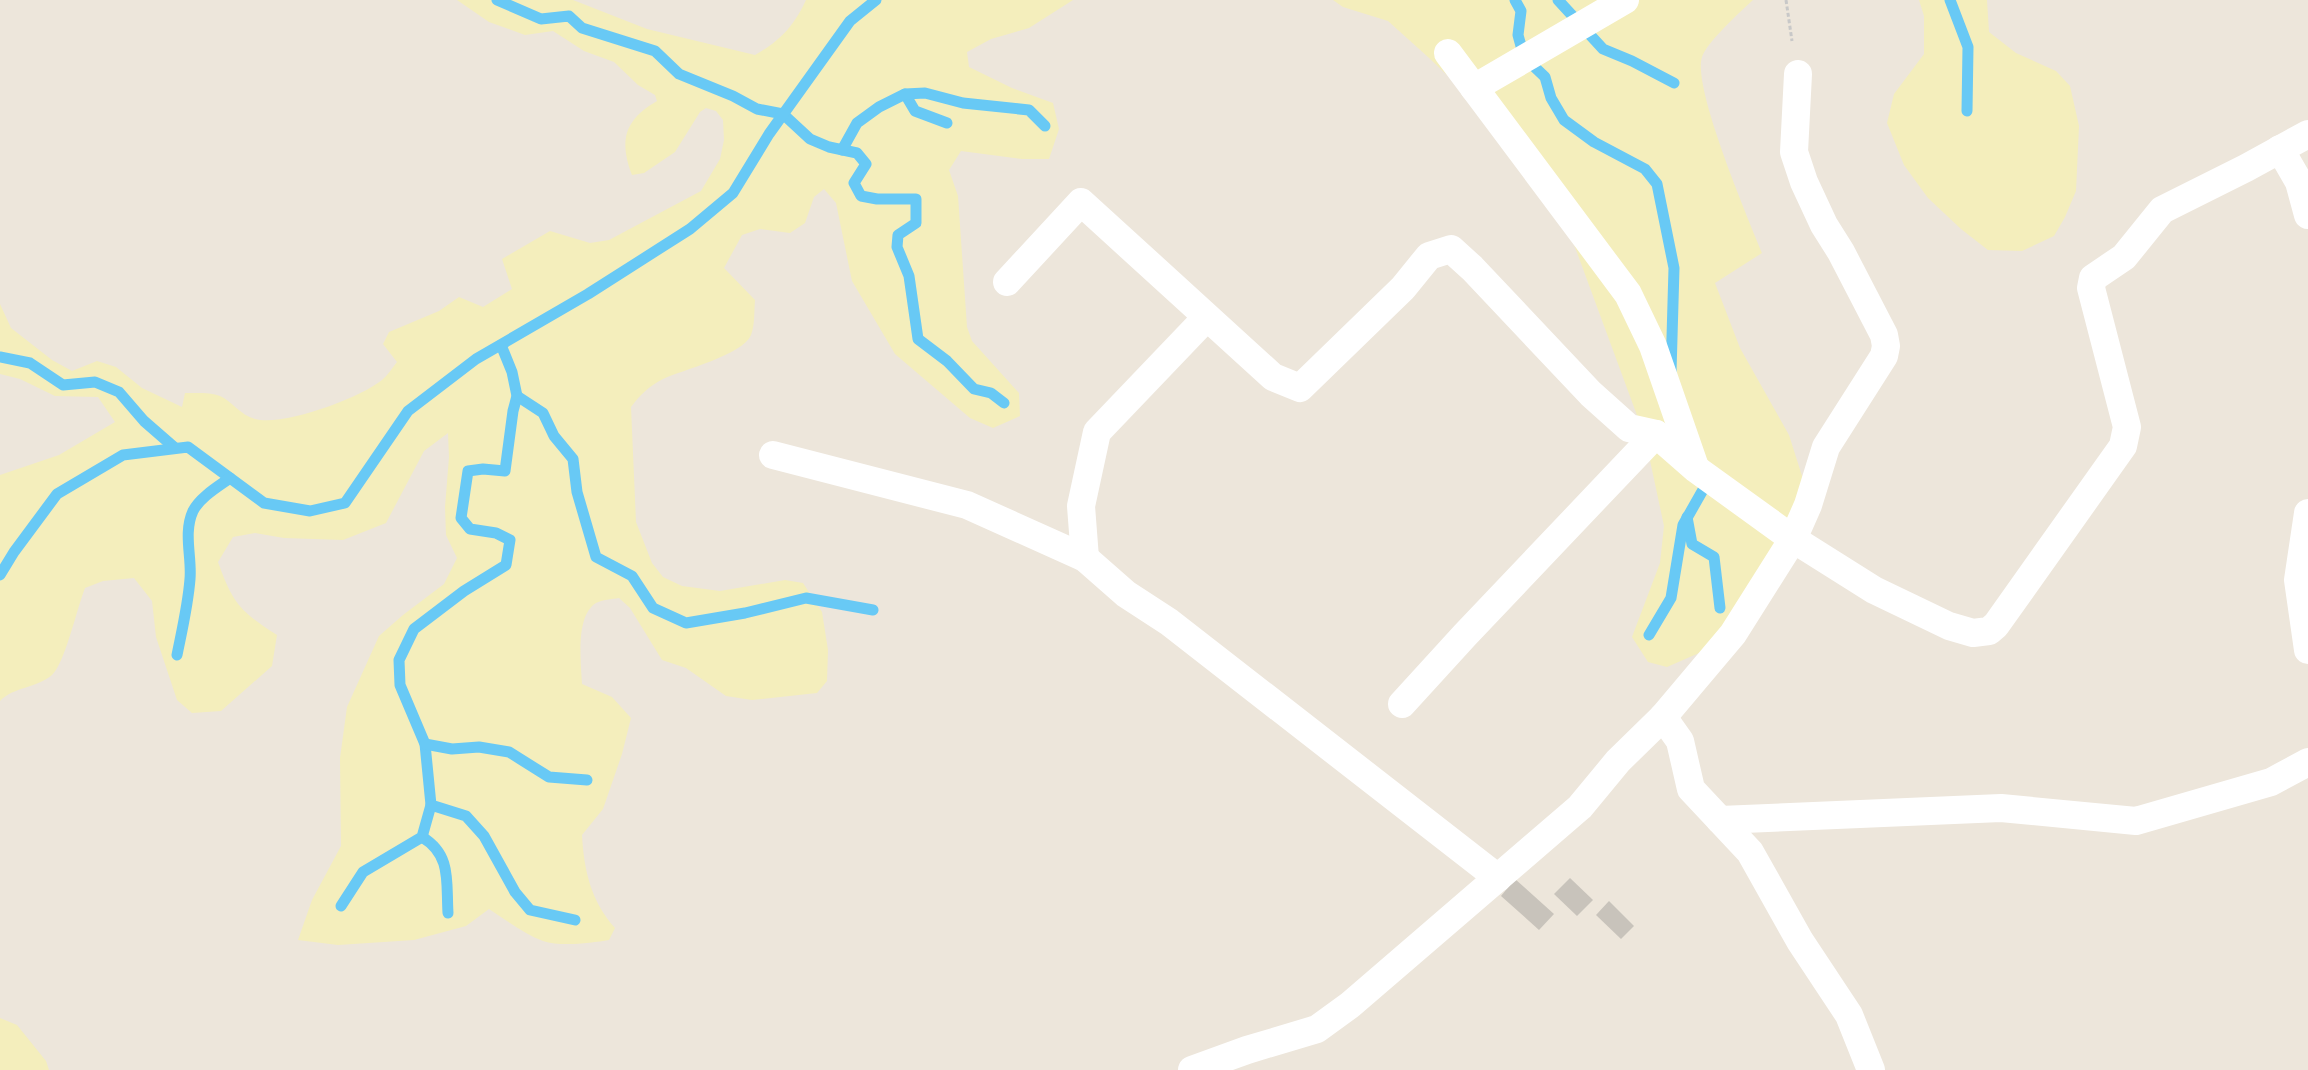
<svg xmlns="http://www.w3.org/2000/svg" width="2308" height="1070" font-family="'Work Sans',sans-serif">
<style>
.sand{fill:#f4eebc}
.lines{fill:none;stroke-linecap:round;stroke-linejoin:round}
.stream{stroke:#68c9f5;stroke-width:11}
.building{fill:#c8c3bb}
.path{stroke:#c8c8c8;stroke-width:3;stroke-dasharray:4 2.5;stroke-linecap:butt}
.street{stroke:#fff;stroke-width:28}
</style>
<rect width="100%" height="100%" fill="#ede6db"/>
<!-- sand -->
<g class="sand">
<path d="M457 0H573L647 29 755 55C780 41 794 26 806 0H1073L1029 28 991 39 967 52 969 67 1012 88 1053 103 1059 129 1049 159H1022L961 151 949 170 958 196 967 327 972 341 1019 393 1020 416 993 428 970 418 895 354 852 281 836 203 824 189 814 197 805 223 790 233 760 229 742 235 724 268 755 300C754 311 755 325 751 335 743 355 682 370 663 379 649 386 640 395 631 407L636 522 652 563 663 577 682 586 720 591 785 580 803 583 822 612 828 650 827 681 817 693 752 700 726 696 686 668 662 660 630 608 619 598C612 599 602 600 596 603 575 616 581 662 582 684L612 697 631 718 622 754 603 809 582 835C584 871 591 901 615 928L609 940C591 943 561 947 543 941 524 934 506 920 489 909L466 926 414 940 338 945 298 940 312 900 341 846 340 758 347 707 379 636 403 615 444 584 457 558 446 535 445 507 449 457 448 433 424 451 386 523 343 540 284 538 255 533 233 537 218 562C233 604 240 611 277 635L272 666 221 711 192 713 177 700 156 637 152 601 134 578 103 581 85 588C77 608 65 663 52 675 37 688 13 687 0 701V475L59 455 115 422 98 397 55 396 20 379 0 374V304L11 328 52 360 72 371 97 361 116 367 142 388 182 407 185 393C195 393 211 392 220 396 232 401 240 415 255 419 282 427 360 398 382 380 388 375 392 368 397 362L383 344 389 332 439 311 459 297 483 307 512 289 502 259 550 231 590 243 609 240 701 191 720 159 724 140 723 120 716 111 706 108 700 112 675 152 644 173 632 175C619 141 624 120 657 101L655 95 638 85 614 62 584 51 553 31 525 35 489 22Z"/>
<path d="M1333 0H1753C1741 11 1707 42 1702 57 1692 87 1748 218 1762 253L1715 283 1740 348 1789 435 1803 479V505L1719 635 1699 653 1667 667 1648 662 1632 637 1660 563 1664 526 1645 437 1565 220 1510 135 1428 57 1388 21 1343 7Z"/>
<path d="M1919 0H1987L1989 32 2016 53 2056 71 2070 86 2079 126 2076 191 2065 217 2054 236 2022 251 1988 250 1961 229 1928 198 1904 165 1887 123 1894 94 1924 54V16Z"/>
<path d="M0 1018 17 1025 46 1061 49 1070H0Z"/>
</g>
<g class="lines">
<!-- stream -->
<g class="stream">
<path d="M497 0 541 19 569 16 582 28 655 51 679 74 733 96 757 109 783 114 810 139 829 147 857 153 866 164 854 183 861 196 877 199H916V223L898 235 897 247 909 276 918 339 947 361 974 389 991 393 1004 403"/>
<path d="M1515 0 1521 11 1518 35 1524 57 1545 77 1551 98 1564 120 1594 142 1645 169 1657 184 1674 268 1671 372"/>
<path d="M1558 0 1603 49 1632 61 1674 83"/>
<path d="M1950 0 1968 47 1967 111"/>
<path d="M905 94 915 111 947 123"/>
<path d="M842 150 857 123 879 107 905 94 925 93 963 103 1029 110 1045 126"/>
<path d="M501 345 512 372 517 396 513 411 505 471 483 469 468 471 461 518 470 529 496 533 510 540 506 565 464 591 414 629 399 660 400 685 425 744 431 805 466 816 484 836 515 892 530 910 575 920"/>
<path d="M0 357 30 363 63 385 95 382 119 392 144 421 175 448"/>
<path d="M517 396 543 413 554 436 573 459 577 492 596 557 632 576 653 608 686 623 745 613 806 598 873 610"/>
<path d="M1687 517 1692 544 1714 557 1720 608"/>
<path d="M0 575 14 552 57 494 123 455 188 447 264 503 310 511 345 503 408 411 476 359 588 294 690 229 733 193 769 134 850 21 876 0"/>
<path d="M1649 635 1671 598 1683 525 1708 481 1707 478"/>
<path d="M177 655C182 630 188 605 190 579 192 557 183 533 193 511 200 497 219 486 230 478"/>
<path d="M425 744 452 749 479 747 509 752 549 777 587 780"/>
<path d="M422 837C452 855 446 882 448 913"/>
<path d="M341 906 363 872 422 837 431 805"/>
</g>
</g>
<!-- building -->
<g class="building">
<path d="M1570 878 1593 900 1577 916 1554 894Z"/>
<path d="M1515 879 1554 914 1539 930 1501 896Z"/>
<path d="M1609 901 1634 926 1621 939 1596 915Z"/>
</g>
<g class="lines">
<!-- path -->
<path class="path" d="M1786 0 1792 41"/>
<!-- street -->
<g class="street">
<path d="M1448 53 1628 294 1653 346 1695 467"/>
<path d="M1474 88 1625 0"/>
<path d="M2280 149 2299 182 2308 215"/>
<path d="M1007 282 1081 202 1273 377 1300 388 1403 288 1429 256 1451 249 1472 268 1591 394 1629 428 1656 434"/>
<path d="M773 455 967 505 1085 558 1126 594 1169 622 1498 878"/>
<path d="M2308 513 2298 580 2308 650"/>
<path d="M1085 558 1081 506 1097 432 1206 318"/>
<path d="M1402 704 1465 635 1656 434 1696 469 1793 539 1808 505 1826 447 1884 356 1886 346 1884 335 1841 252 1824 225 1804 182 1794 152 1798 74"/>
<path d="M1663 717 1680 741 1691 789 1750 852 1800 941 1849 1015 1871 1070"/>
<path d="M1720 820 2001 808 2136 821 2271 782 2308 762"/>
<path d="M1192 1070 1247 1050 1317 1029 1350 1005 1580 807 1618 761 1663 717 1733 634 1793 539 1874 590 1949 626 1973 633 1989 631 1996 625 2123 446 2127 427 2091 288 2093 278 2124 257 2162 210 2246 168 2308 134"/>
</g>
</g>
</svg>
